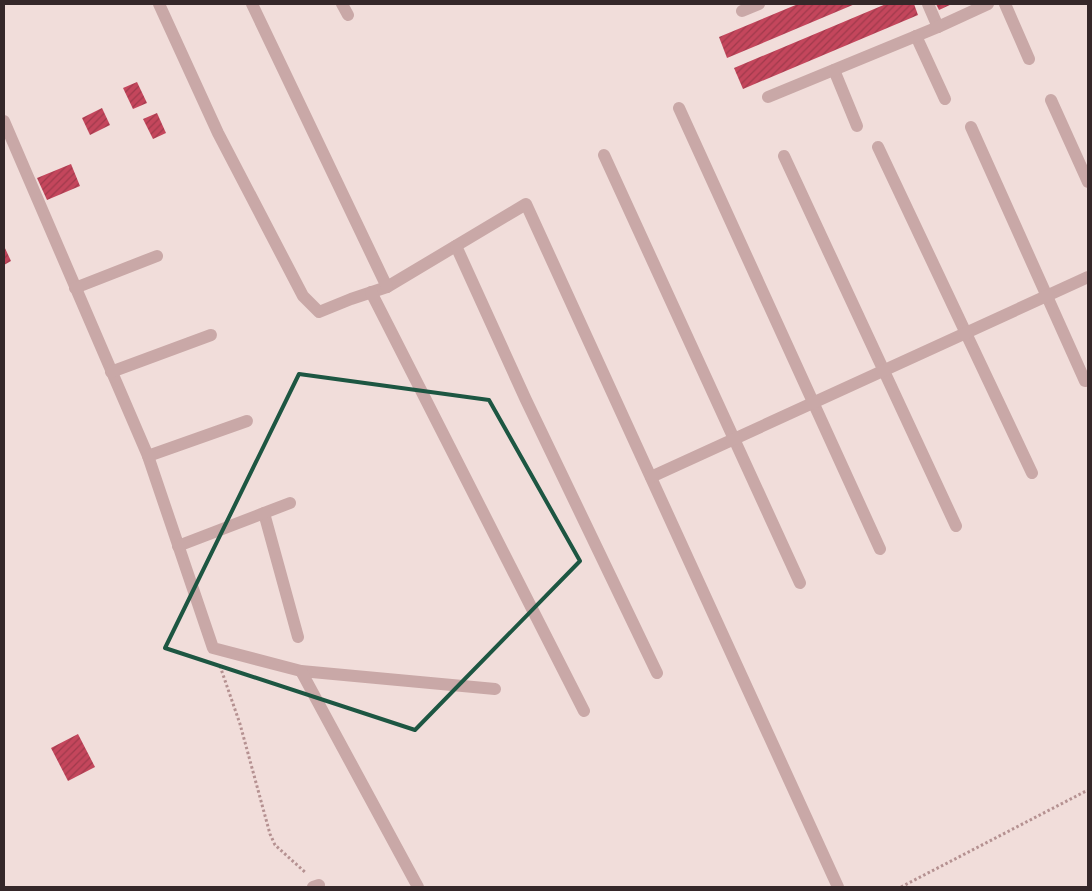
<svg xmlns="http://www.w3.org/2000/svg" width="1092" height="891" font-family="'Asap Condensed',sans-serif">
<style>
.building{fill:url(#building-hatch)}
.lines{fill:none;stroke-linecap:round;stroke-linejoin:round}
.path{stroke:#b59191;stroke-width:3;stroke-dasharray:2.5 2.5;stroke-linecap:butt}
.minor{stroke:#c9a8a7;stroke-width:12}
.marked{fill:none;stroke:#1d5642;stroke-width:4;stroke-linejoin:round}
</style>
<defs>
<pattern id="building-hatch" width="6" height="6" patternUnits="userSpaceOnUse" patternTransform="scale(1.25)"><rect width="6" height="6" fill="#c4465c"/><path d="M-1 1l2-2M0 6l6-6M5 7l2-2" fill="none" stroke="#a03a4c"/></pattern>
</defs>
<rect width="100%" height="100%" fill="#f1ddda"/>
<!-- building -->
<g class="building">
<path d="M798 4H855L727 58 719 37Z"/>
<path d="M886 4H914L918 15 743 89 734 68Z"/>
<path d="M936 4H952L939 10Z"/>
<path d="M137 82 147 103 133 109 123 88Z"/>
<path d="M102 108 110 125 90 135 82 118Z"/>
<path d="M157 113 166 133 153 139 143 119Z"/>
<path d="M71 164 80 186 47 200 37 178Z"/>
<path d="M4 246 11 261 4 265Z"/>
<path d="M78 734 95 767 68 781 51 748Z"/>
</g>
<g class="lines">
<!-- path -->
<g class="path">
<path d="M220 666 240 724 270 834 275 845 306 873"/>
<path d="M901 887 1088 790"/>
</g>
<!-- minor -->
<g class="minor">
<path d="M159 4 218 133 303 296 319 312 351 299 387 287 526 204 838 887"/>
<path d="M252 4 387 287"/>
<path d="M342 4 348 15"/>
<path d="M928 4 938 27"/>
<path d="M1005 4 1029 59"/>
<path d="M742 11 759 4"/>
<path d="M916 36 945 99"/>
<path d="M834 70 857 126"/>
<path d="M768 97 938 27 988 4"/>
<path d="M1051 100 1088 182"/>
<path d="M679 108 880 549"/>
<path d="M4 121 148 456 213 648 301 671 495 689"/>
<path d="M971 127 1085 381"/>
<path d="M878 147 1032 473"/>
<path d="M604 155 800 583"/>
<path d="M784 156 956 526"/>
<path d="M456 246 526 400 657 673"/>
<path d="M75 288 157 256"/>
<path d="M371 292 584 711"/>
<path d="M111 372 211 335"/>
<path d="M148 456 247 421"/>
<path d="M651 477 1088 277"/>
<path d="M264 513 298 637"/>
<path d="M178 546 290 503"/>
<path d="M301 671 418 887"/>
<path d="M313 887 319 885"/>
</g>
</g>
<!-- marked area -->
<path class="marked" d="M299 374 489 400 580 561 415 730 165 648Z"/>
<!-- border -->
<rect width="1092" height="891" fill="none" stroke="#352729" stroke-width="10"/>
</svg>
